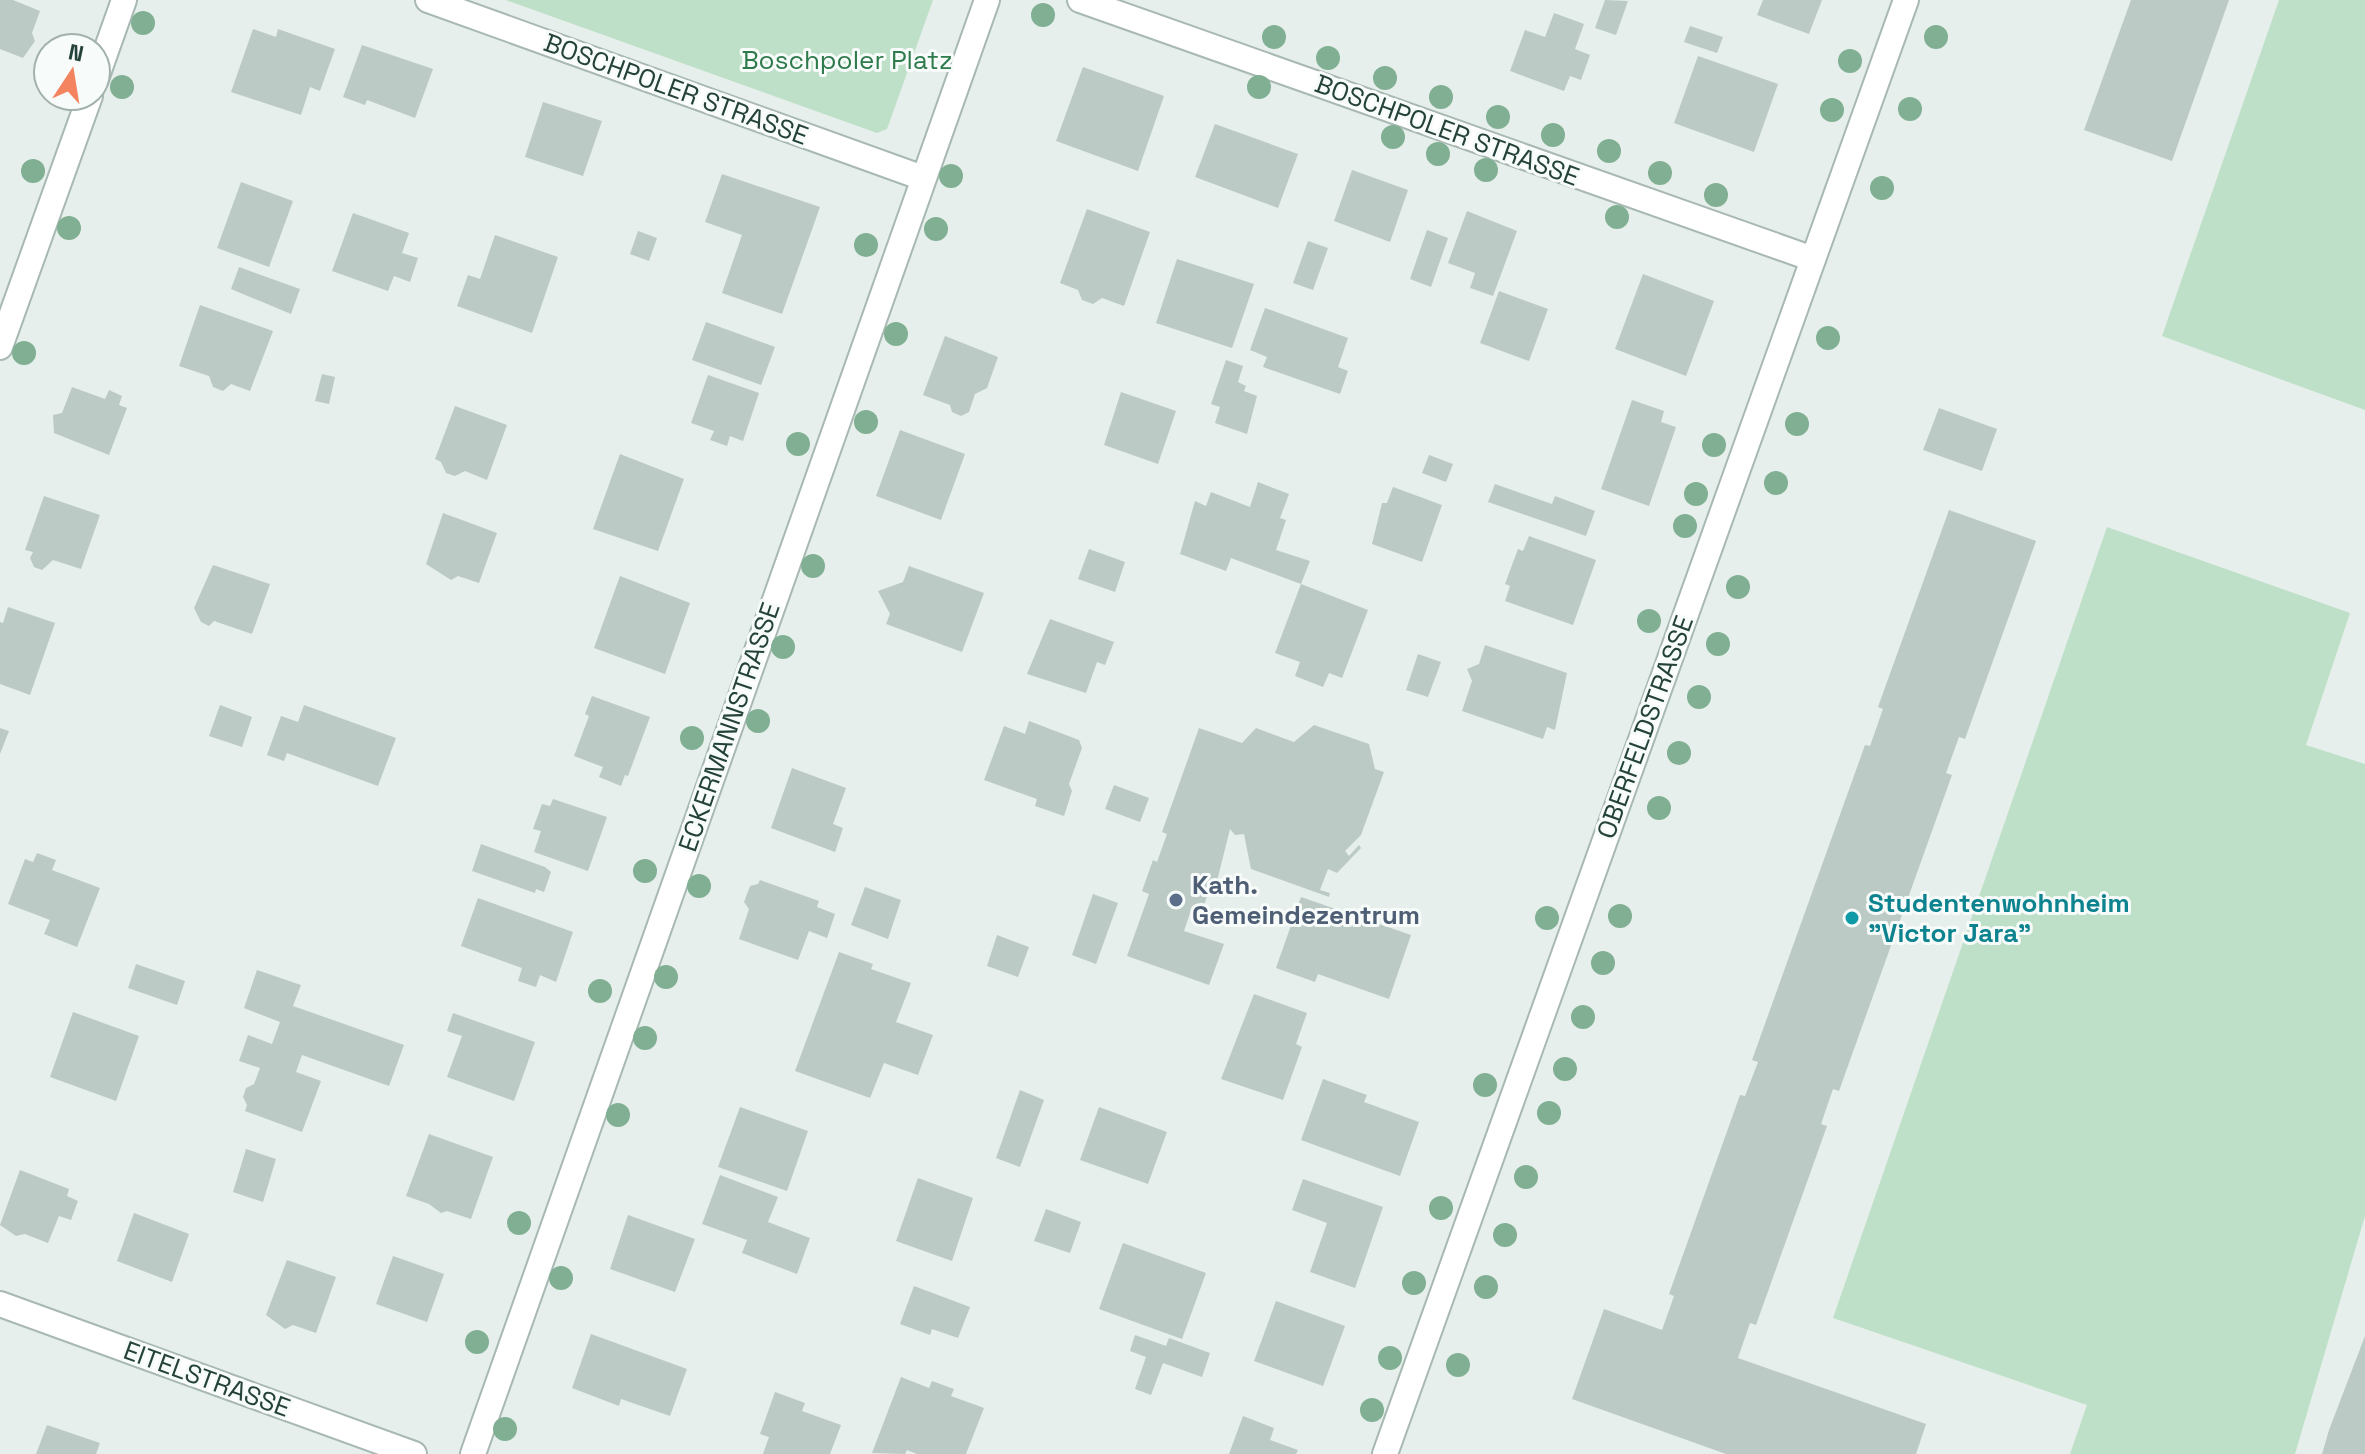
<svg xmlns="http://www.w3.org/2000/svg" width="2365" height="1454" font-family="'Space Grotesk',sans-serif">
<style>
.green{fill:#bfe0c8}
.building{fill:#bbcac4}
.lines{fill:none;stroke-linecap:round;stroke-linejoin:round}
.minor-casing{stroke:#a8b8b2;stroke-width:28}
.minor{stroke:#fff;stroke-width:24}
.tree{fill:#80af93}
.service-dot{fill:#5c6f8a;stroke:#f7fbf9;stroke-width:3}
.culture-dot{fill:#0f9aa8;stroke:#f7fbf9;stroke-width:3}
.labels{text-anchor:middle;stroke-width:6;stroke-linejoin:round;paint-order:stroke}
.park-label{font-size:26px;fill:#2d7a4b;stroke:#f7fbf9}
.street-label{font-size:26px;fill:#24423a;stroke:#f7fbf9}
.service-label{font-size:26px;font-weight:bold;fill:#4e5e75;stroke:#f7fbf9;text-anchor:start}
.culture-label{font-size:26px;font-weight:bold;fill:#0d838f;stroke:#f7fbf9;text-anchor:start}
</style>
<rect width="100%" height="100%" fill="#e6efeb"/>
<!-- green -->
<g class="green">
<path d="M506 0H933L887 129 877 133Z"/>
<path d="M2279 0H2365V410L2162 336Z"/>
<path d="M2107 527 2350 613 2306 745 2365 764V1216L2295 1454H2070L2087 1405 1833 1318Z"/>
</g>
<!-- building -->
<g class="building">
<path d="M0 0H13L40 11 32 33 35 41 23 58 0 49Z"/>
<path d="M1605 0 1628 1 1616 35 1595 28Z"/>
<path d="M1763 0H1822L1809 34 1757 15Z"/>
<path d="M2131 0H2229L2172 161 2084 130Z"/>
<path d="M1554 13 1584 24 1575 49 1590 55 1581 80 1570 76 1564 91 1510 71 1525 30 1545 37Z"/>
<path d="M1690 26 1723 37 1717 53 1684 42Z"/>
<path d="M253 29 276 37 278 29 335 49 320 91 310 87 301 115 231 92Z"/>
<path d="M362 45 433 69 415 118 367 100 365 105 343 97Z"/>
<path d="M1698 56 1778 84 1754 152 1674 123Z"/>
<path d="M1083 67 1164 96 1138 171 1056 141Z"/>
<path d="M543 102 602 121 583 176 525 157Z"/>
<path d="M1215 124 1298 154 1278 208 1195 177Z"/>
<path d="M1352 170 1408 190 1390 242 1334 221Z"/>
<path d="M722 174 820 207 782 314 722 293 742 235 705 222Z"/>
<path d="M241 182 293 201 269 267 217 248Z"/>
<path d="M1087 209 1150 232 1124 306 1102 298 1093 304 1082 300 1078 290 1060 283Z"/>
<path d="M1467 211 1517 231 1493 296 1470 288 1475 273 1448 263Z"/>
<path d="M353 213 409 233 402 253 418 258 410 282 394 276 388 291 332 271Z"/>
<path d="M1427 230 1448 238 1431 287 1410 279Z"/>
<path d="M638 231 657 238 649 261 630 254Z"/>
<path d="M495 235 558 257 532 333 457 306 468 275 480 279Z"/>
<path d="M1308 241 1328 248 1313 290 1293 283Z"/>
<path d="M1177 259 1254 284 1232 348 1156 323Z"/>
<path d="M239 267 300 289 291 314 231 289Z"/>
<path d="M1643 274 1714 301 1686 376 1615 349Z"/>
<path d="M1499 291 1548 309 1529 361 1480 343Z"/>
<path d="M200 305 273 331 250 391 231 384 223 391 213 387 209 376 179 366Z"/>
<path d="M1265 308 1348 338 1338 367 1348 371 1340 394 1263 367 1267 357 1250 350Z"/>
<path d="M706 322 775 347 761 385 692 360Z"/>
<path d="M945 336 998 357 987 388 975 394 969 412 961 416 952 412 950 405 923 395Z"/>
<path d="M1226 360 1243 366 1238 382 1246 386 1244 391 1257 396 1247 434 1215 423 1220 407 1211 404Z"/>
<path d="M322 374 335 377 329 404 315 401Z"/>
<path d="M708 375 759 393 743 441 730 436 727 446 710 440 714 431 691 423Z"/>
<path d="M72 387 105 399 109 390 122 396 119 405 127 408 109 455 54 433 53 415 62 413Z"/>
<path d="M1121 392 1176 411 1158 464 1104 445Z"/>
<path d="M1632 400 1664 411 1661 422 1676 427 1649 506 1601 489Z"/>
<path d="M455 406 507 425 487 480 465 471 455 476 446 473 441 462 435 459Z"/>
<path d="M1939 408 1997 429 1982 471 1923 450Z"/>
<path d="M900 430 965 454 941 520 876 496Z"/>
<path d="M620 454 684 479 658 551 593 529Z"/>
<path d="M1429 455 1453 464 1446 482 1422 473Z"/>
<path d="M1258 482 1289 494 1280 518 1286 520 1276 550 1310 561 1301 584 1231 558 1226 571 1180 554 1195 501 1206 506 1211 492 1250 507Z"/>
<path d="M1495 484 1552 504 1555 496 1595 511 1586 536 1488 502Z"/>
<path d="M1393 487 1442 505 1422 562 1372 544 1382 503H1387Z"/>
<path d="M44 496 100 515 81 569 53 560 42 570 34 567 30 558 33 552 25 550Z"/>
<path d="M1949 510 2036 541 1965 739 1959 737 1946 773 1952 775 1839 1091 1833 1089 1821 1124 1827 1126 1756 1325 1750 1323 1738 1358 1926 1424 1916 1454H1726L1572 1399 1604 1309 1662 1330 1674 1296 1669 1294 1740 1095 1745 1096 1758 1062 1752 1060 1865 745 1870 746 1883 709 1878 707Z"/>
<path d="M443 513 497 533 479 583 458 576 451 580 426 564Z"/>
<path d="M1529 536 1596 560 1573 625 1505 601 1510 586 1505 584 1518 549 1523 551Z"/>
<path d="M1089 549 1125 562 1115 592 1078 579Z"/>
<path d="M213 565 270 584 252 634 214 621 209 626 201 622 194 608Z"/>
<path d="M909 566 984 593 962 652 886 624 890 614 878 591 903 582Z"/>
<path d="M620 576 690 603 665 674 594 648Z"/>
<path d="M1301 584 1368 610 1342 678 1329 673 1323 687 1295 676 1300 662 1275 653Z"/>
<path d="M8 607 55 623 30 695 0 684V622L3 623Z"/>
<path d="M1050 619 1114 642 1105 665 1097 662 1086 693 1027 674Z"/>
<path d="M1485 645 1567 673 1555 730 1547 727 1543 739 1462 711 1472 681 1467 669 1479 664Z"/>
<path d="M1418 654 1441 662 1428 697 1406 690Z"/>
<path d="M592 696 650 717 628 776 625 775 621 786 599 777 603 767 574 756 589 716 585 714Z"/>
<path d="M220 705 252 717 242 747 209 736Z"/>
<path d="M304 705 396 738 378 786 287 753 284 761 267 755 281 716 298 722Z"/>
<path d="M1029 721 1079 740 1082 748 1069 784 1072 791 1064 816 1035 806 1037 799 984 780 1004 726 1025 734Z"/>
<path d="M1314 725 1369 744 1375 769 1384 772 1361 835 1345 851 1349 856 1359 845 1361 848 1337 873 1328 869 1320 890 1330 893 1329 897 1251 869 1244 834 1235 835 1230 829 1217 881 1213 879 1202 911 1192 907 1184 931 1224 944 1209 985 1127 956 1149 894 1142 891 1153 860 1157 862 1167 834 1162 832 1199 728 1242 743 1256 728 1294 742Z"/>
<path d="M0 728 9 731 0 754Z"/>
<path d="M792 768 846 788 833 824 843 828 835 852 771 828Z"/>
<path d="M1114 785 1149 798 1140 822 1105 809Z"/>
<path d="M553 799 607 817 588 871 534 852 541 831 533 829 542 804 550 806Z"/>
<path d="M481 844 545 867 551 872 544 892 536 889 535 893 472 871Z"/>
<path d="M37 853 56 860 52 870 100 888 77 947 44 934 50 920 8 904 25 859 33 862Z"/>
<path d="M760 880 819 901 817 907 835 914 827 938 809 931 798 960 739 939 749 909 744 902 750 886 758 884Z"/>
<path d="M865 887 901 900 888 939 851 925Z"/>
<path d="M1093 894 1118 903 1096 964 1072 955Z"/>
<path d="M1301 897 1411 935 1389 999 1318 974 1315 982 1276 968Z"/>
<path d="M478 898 573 932 556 982 540 975 536 987 518 981 522 968 461 946Z"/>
<path d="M997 935 1029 947 1018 977 987 966Z"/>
<path d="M839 952 873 964 871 969 911 983 896 1022 933 1035 918 1075 884 1063 870 1098 795 1071Z"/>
<path d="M136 964 185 981 177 1005 128 988Z"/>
<path d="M257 970 301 985 293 1006 404 1045 389 1086 302 1055 296 1072 321 1081 302 1132 245 1111 247 1105 243 1097 246 1088 254 1084 260 1068 239 1061 248 1035 272 1044 280 1022 244 1008Z"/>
<path d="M1254 994 1307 1013 1296 1044 1302 1047 1283 1100 1221 1079Z"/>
<path d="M73 1012 139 1036 116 1101 50 1077Z"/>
<path d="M453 1013 535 1042 514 1101 447 1077 462 1036 447 1031Z"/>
<path d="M1323 1079 1367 1095 1364 1102 1419 1122 1400 1176 1301 1140Z"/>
<path d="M1020 1090 1044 1100 1020 1167 996 1158Z"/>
<path d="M740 1107 808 1131 787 1191 718 1167Z"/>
<path d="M1099 1107 1167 1132 1148 1184 1080 1160Z"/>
<path d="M429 1134 493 1157 471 1219 447 1211 441 1213 429 1204 406 1196Z"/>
<path d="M246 1149 276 1159 263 1202 233 1192Z"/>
<path d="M20 1170 69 1189 67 1196 78 1201 71 1220 59 1216 48 1243 25 1234 16 1236 0 1225Z"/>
<path d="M720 1175 778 1197 768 1222 810 1238 797 1274 742 1253 747 1240 702 1224Z"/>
<path d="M918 1178 973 1198 952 1261 896 1241Z"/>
<path d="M1303 1179 1383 1207 1355 1288 1310 1272 1327 1223 1292 1210Z"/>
<path d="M1046 1209 1081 1222 1070 1253 1034 1241Z"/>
<path d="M134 1213 189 1234 172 1282 117 1261Z"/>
<path d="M628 1215 695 1239 675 1292 610 1269Z"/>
<path d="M1123 1243 1206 1273 1182 1339 1099 1309Z"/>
<path d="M393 1256 444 1274 427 1322 376 1304Z"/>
<path d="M287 1260 336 1277 316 1333 293 1325 285 1329 266 1315Z"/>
<path d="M914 1286 970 1307 958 1338 932 1329 930 1335 900 1324Z"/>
<path d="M1276 1301 1345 1326 1323 1386 1254 1361Z"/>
<path d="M591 1334 687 1369 670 1416 621 1399 619 1406 572 1388Z"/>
<path d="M1135 1335 1166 1346 1169 1338 1210 1353 1202 1377 1163 1363 1151 1395 1135 1389 1146 1357 1130 1351Z"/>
<path d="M2365 1336V1454H2322L2329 1430Z"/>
<path d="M901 1377 929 1388 932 1381 954 1389 951 1396 984 1408 966 1454H917L907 1450 905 1454 872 1453Z"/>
<path d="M775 1392 805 1403 802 1411 841 1425 830 1454H763L769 1437 760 1434Z"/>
<path d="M1243 1416 1274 1428 1270 1440 1298 1450 1296 1454H1229Z"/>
<path d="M47 1425 100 1443 96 1454H36Z"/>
</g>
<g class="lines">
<defs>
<g id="minor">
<path d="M428 0 923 178"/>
<path d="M1080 0 1813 259"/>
<path d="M96 79 124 0"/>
<path d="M0 347 90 96"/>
<path d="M0 1304 414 1454"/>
<path d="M473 1454 987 0"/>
<path d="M1385 1454 1906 0"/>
</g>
</defs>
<!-- minor casing -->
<use href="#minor" class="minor-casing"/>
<!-- minor -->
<use href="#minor" class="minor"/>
</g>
<!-- trees -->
<g class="tree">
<circle cx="1043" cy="15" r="12"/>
<circle cx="143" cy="23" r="12"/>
<circle cx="1274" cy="37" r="12"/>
<circle cx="1936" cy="37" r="12"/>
<circle cx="1328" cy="58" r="12"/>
<circle cx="1850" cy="61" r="12"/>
<circle cx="1385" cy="78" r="12"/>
<circle cx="122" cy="87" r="12"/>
<circle cx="1259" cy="87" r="12"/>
<circle cx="1441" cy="97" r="12"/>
<circle cx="1910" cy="109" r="12"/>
<circle cx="1832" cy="110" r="12"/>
<circle cx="1498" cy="117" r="12"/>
<circle cx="1553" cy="135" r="12"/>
<circle cx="1393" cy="137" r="12"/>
<circle cx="1609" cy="151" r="12"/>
<circle cx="1438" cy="154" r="12"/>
<circle cx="1486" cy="170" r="12"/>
<circle cx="33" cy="171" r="12"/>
<circle cx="1660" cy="173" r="12"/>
<circle cx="951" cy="176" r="12"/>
<circle cx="1882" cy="188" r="12"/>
<circle cx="1716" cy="195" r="12"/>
<circle cx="1617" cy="217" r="12"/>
<circle cx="69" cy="228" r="12"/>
<circle cx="936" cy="229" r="12"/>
<circle cx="866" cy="245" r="12"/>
<circle cx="896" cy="334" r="12"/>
<circle cx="1828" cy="338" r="12"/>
<circle cx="24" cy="353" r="12"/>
<circle cx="866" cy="422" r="12"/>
<circle cx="1797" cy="424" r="12"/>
<circle cx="798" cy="444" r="12"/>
<circle cx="1714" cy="445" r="12"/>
<circle cx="1776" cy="483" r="12"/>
<circle cx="1696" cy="494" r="12"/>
<circle cx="1685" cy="526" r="12"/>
<circle cx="813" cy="566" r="12"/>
<circle cx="1738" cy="587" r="12"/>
<circle cx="1649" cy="621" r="12"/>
<circle cx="1718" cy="644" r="12"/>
<circle cx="783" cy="647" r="12"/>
<circle cx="1699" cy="697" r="12"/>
<circle cx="758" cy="721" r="12"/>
<circle cx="692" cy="738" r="12"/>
<circle cx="1679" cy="753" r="12"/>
<circle cx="1659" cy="808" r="12"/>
<circle cx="645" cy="871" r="12"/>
<circle cx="699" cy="886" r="12"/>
<circle cx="1620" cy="916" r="12"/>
<circle cx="1547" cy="918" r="12"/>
<circle cx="1603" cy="963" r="12"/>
<circle cx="666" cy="977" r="12"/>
<circle cx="600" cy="991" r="12"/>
<circle cx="1583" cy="1017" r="12"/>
<circle cx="645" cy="1038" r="12"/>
<circle cx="1565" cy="1069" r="12"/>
<circle cx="1485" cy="1085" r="12"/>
<circle cx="1549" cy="1113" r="12"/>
<circle cx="618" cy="1115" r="12"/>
<circle cx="1526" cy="1177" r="12"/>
<circle cx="1441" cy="1208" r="12"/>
<circle cx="519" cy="1223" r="12"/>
<circle cx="1505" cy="1235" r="12"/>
<circle cx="561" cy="1278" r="12"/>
<circle cx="1414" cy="1283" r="12"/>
<circle cx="1486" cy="1287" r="12"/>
<circle cx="477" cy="1342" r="12"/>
<circle cx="1390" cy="1358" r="12"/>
<circle cx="1458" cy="1365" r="12"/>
<circle cx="1372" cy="1410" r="12"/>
<circle cx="505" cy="1429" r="12"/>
</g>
<!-- markers -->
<circle class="service-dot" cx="1176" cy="900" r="8"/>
<circle class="culture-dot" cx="1852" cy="918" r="8"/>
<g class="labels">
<!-- park labels -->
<g class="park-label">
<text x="847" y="69">Boschpoler Platz</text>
</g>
<!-- street labels -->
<g class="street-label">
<text transform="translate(676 89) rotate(20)" y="9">BOSCHPOLER STRASSE</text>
<text transform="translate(1447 130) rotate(20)" y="9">BOSCHPOLER STRASSE</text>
<text transform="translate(729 727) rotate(-71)" y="9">ECKERMANNSTRASSE</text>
<text transform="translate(1645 727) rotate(-70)" y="9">OBERFELDSTRASSE</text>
<text transform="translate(207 1379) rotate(20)" y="9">EITELSTRASSE</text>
</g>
<!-- service labels -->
<g class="service-label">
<text x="1192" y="894">Kath.<tspan x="1192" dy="30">Gemeindezentrum</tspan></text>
</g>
<!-- culture labels -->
<g class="culture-label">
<text x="1868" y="912">Studentenwohnheim<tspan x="1868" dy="30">"Victor Jara"</tspan></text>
</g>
</g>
<!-- north arrow -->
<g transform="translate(72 72) rotate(12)"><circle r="38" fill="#f7fbf9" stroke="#a3b1ad" stroke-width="2"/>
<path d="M0-6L14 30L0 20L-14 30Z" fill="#f4845f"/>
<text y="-12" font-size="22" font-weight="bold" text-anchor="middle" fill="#24423a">N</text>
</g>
</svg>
